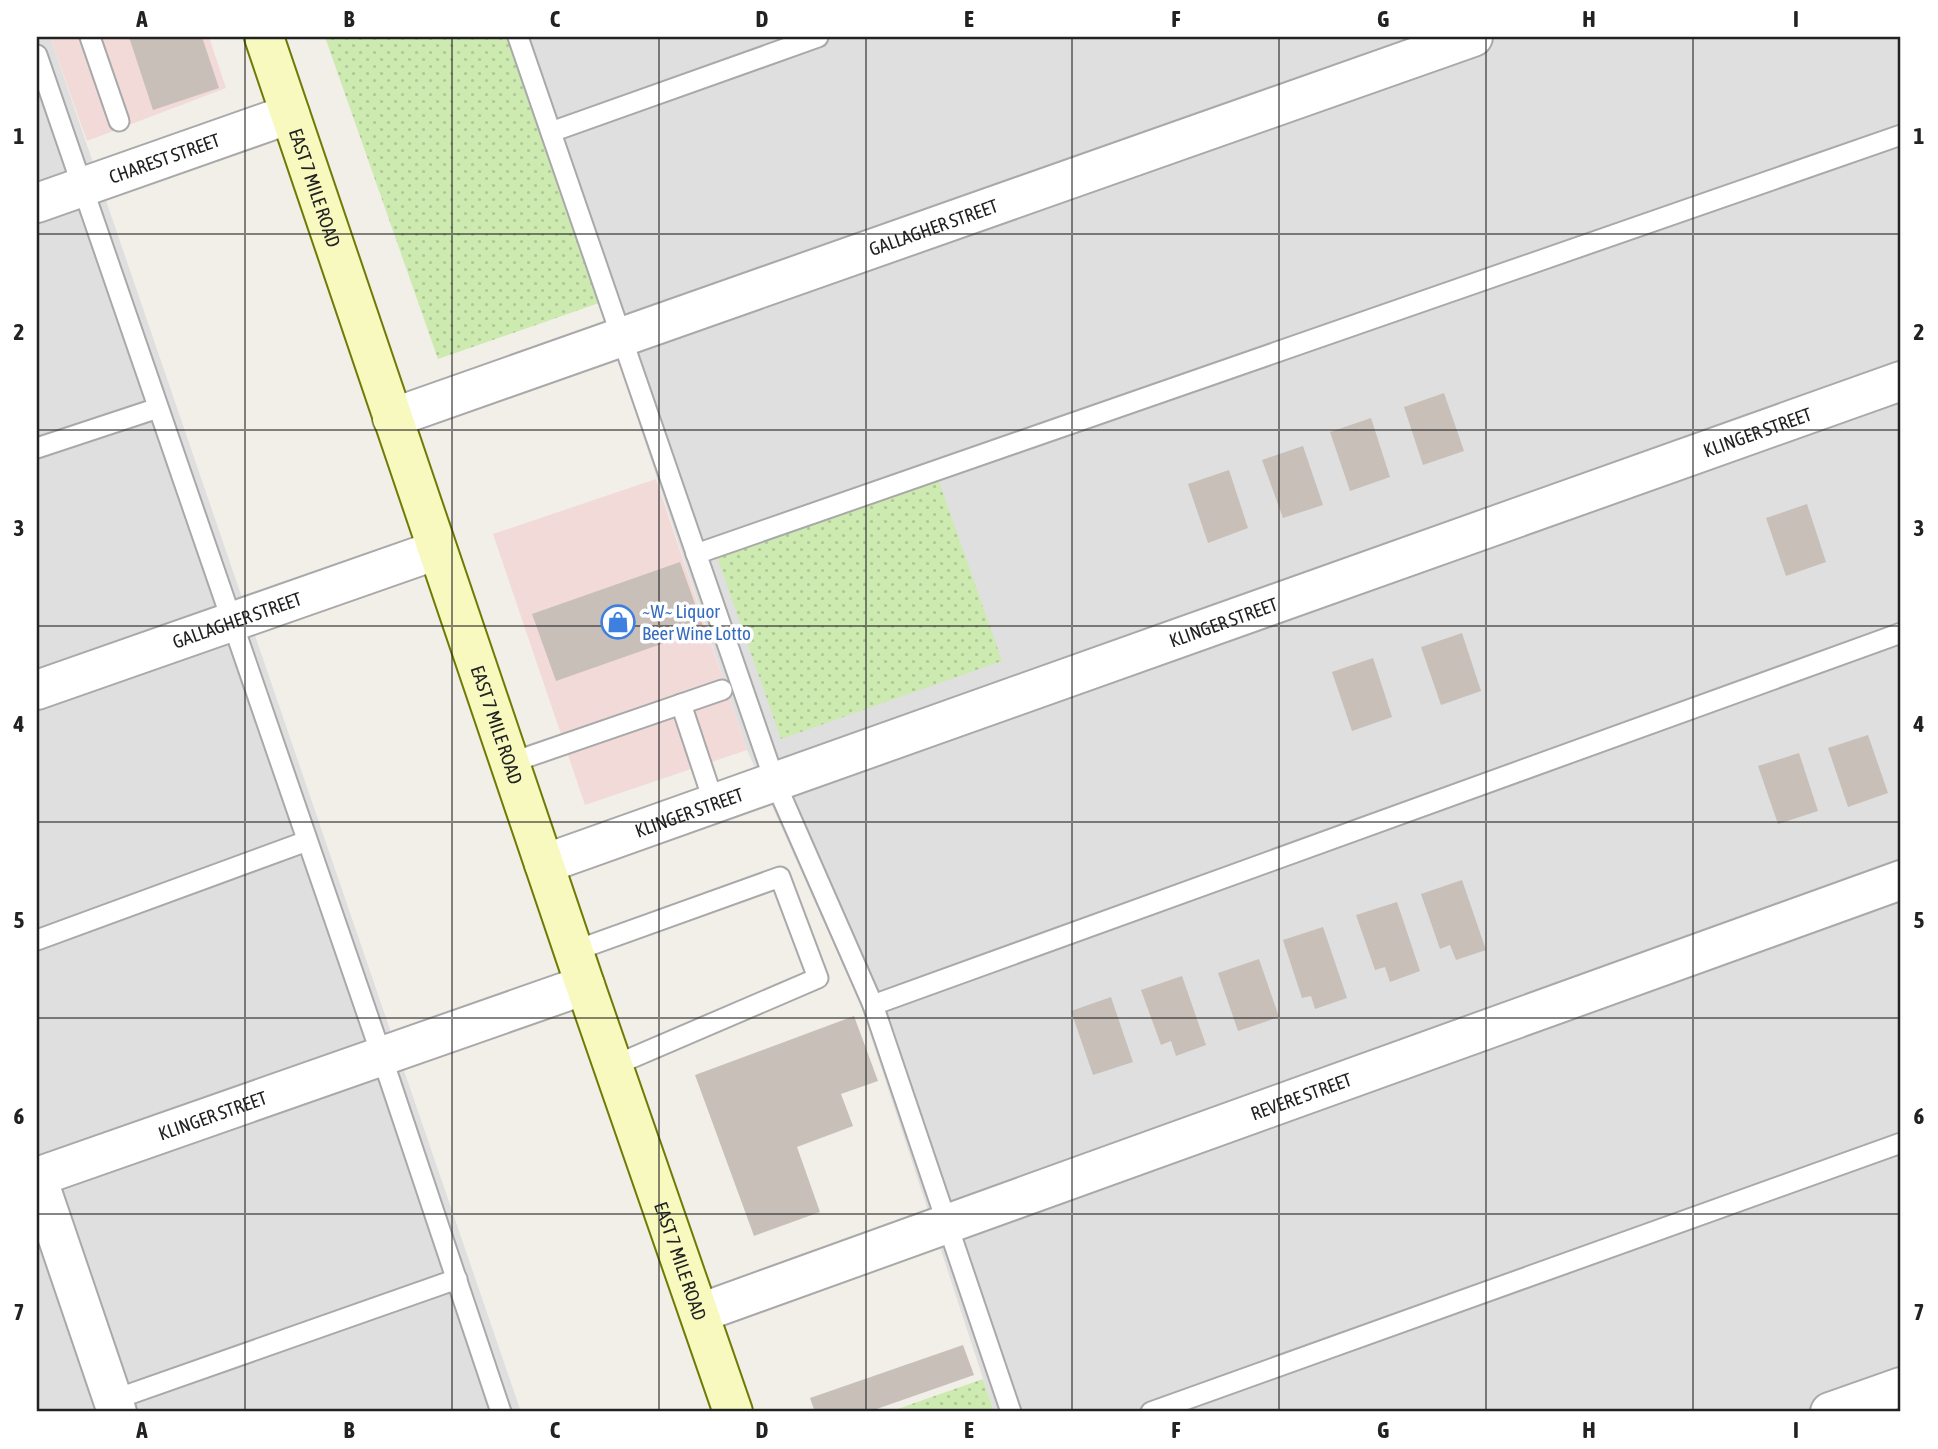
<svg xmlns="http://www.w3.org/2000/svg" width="1938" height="1449" font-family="'Asap Condensed',sans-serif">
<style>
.residential{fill:#e0dfdf}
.commercial{fill:#f2dad9}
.grass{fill:url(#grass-dots)}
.building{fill:#c7bfb8}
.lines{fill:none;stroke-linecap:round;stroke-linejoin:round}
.lane-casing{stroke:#a9a9a9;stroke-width:23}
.street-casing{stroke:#a9a9a9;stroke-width:42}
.secondary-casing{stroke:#6f7b06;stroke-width:42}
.lane{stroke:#fff;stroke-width:19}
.street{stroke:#fff;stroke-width:38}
.secondary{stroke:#f7f9bf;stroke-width:38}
.grid{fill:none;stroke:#222;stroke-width:2;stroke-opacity:0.55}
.labels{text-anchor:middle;stroke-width:7;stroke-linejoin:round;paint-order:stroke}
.street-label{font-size:19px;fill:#222;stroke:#fff}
.shop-label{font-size:19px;fill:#366cbe;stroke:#fff;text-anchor:start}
.neatline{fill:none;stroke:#222;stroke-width:2.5}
.grid-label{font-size:23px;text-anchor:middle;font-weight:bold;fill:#222}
</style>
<defs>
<pattern id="grass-dots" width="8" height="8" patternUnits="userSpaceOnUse" patternTransform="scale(1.75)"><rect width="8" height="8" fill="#cdeab0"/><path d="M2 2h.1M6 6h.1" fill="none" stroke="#b0c897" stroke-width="1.8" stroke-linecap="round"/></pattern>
</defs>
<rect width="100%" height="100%" fill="#f2efe9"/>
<!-- residential -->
<g class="residential">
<path d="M37 37H50L521 1412H37Z"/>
<path d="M506 37H1901V1412H994L860 1003 747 750 599 303Z"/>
</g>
<!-- commercial -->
<g class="commercial">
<path d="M50 37H209L226 88 87 141Z"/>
<path d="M656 479 747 750 585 805 493 534Z"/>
</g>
<!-- grass -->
<g class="grass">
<path d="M325 37H506L599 303 438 359Z"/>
<path d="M935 470 1002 661 781 739 714 548Z"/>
<path d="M983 1379 994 1412H889Z"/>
</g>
<!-- building -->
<g class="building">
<path d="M129 37H202L219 88 153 110Z"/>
<path d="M1444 393 1464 451 1423 465 1404 407Z"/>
<path d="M1371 418 1390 477 1350 491 1330 432Z"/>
<path d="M1303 446 1323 505 1283 518 1262 460Z"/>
<path d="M1229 470 1248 528 1208 543 1188 484Z"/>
<path d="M1807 504 1826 562 1786 576 1766 518Z"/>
<path d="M680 562 704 629 556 681 532 614Z"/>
<path d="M1462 633 1481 691 1441 705 1421 647Z"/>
<path d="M1373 658 1392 717 1352 731 1332 672Z"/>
<path d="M1868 735 1888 793 1848 807 1828 748Z"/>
<path d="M1799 753 1818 811 1778 824 1758 766Z"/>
<path d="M1462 880 1486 950 1456 960 1450 945 1440 949 1421 894Z"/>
<path d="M1397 902 1420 971 1390 982 1385 967 1375 970 1356 915Z"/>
<path d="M1323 927 1347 998 1315 1009 1311 996 1302 998 1283 940Z"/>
<path d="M1259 959 1279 1017 1238 1031 1218 973Z"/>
<path d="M1182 976 1206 1045 1176 1056 1171 1041 1161 1045 1141 990Z"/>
<path d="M1111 997 1133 1062 1093 1075 1071 1011Z"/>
<path d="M854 1016 878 1081 841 1094 853 1126 797 1147 820 1212 754 1236 695 1075Z"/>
<path d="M963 1345 974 1375 868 1412H815L810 1398Z"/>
</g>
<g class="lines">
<defs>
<g id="lane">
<path d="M90 37 119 121"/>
<path d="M518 37 775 782 873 1005 1011 1412"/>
<path d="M37 55 382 1057 501 1412"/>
<path d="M551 132 818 37"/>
<path d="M37 448 158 408"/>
<path d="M696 554 1901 135"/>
<path d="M681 704 714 803"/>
<path d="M510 763 722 690"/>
<path d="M37 940 307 841"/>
<path d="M574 951 780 877 818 978 613 1066"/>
<path d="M873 1005 1901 633"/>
<path d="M113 1400 457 1279"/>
<path d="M1151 1412 1901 1143"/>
</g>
<g id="street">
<path id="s1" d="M37 203 290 114"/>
<path id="s2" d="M392 418 1473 37"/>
<path id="s3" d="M37 690 437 550"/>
<path id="s4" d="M544 864 1901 381"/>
<path id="s5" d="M37 1177 585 985"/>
<path d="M37 1177 117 1412"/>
<path id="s6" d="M700 1313 1901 880"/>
<path d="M1830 1412 1901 1387"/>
</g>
<g id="secondary">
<path id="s7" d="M264 37 585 985 733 1412"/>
</g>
</defs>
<!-- lane casing -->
<use href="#lane" class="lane-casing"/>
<!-- street casing -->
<use href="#street" class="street-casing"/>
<!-- secondary casing -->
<use href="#secondary" class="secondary-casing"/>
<!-- lane -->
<use href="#lane" class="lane"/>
<!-- street -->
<use href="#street" class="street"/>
<!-- secondary -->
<use href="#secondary" class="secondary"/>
</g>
<!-- grid -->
<path class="grid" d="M245 37V1412M452 37V1412M659 37V1412M866 37V1412M1072 37V1412M1279 37V1412M1486 37V1412M1693 37V1412M37 234H1901M37 430H1901M37 626H1901M37 822H1901M37 1018H1901M37 1214H1901"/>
<!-- icons -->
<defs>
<symbol id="shop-ring" viewBox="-11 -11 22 22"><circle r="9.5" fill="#fff" stroke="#3f7fe0" stroke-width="1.5"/><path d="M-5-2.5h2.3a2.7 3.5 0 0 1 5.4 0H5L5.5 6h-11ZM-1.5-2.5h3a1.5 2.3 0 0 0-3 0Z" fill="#3f7fe0"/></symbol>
</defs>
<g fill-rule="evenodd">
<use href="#shop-ring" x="599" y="603" width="38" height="38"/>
</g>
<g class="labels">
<!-- street labels -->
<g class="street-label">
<text dy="7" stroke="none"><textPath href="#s1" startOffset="135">CHAREST STREET</textPath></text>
<text dy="7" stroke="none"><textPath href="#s7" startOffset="159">EAST 7 MILE ROAD</textPath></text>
<text dy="7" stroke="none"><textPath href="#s2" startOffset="574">GALLAGHER STREET</textPath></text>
<text dy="7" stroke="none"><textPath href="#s4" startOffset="1288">KLINGER STREET</textPath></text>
<text dy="7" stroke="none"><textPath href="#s3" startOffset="212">GALLAGHER STREET</textPath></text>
<text dy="7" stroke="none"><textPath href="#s4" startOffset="721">KLINGER STREET</textPath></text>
<text dy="7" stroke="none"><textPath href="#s7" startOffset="726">EAST 7 MILE ROAD</textPath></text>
<text dy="7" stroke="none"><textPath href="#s4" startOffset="154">KLINGER STREET</textPath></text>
<text dy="7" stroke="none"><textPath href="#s6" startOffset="639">REVERE STREET</textPath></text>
<text dy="7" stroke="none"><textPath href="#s5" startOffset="186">KLINGER STREET</textPath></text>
<text dy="7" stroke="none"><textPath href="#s7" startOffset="1293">EAST 7 MILE ROAD</textPath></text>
</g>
<!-- shop labels -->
<g class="shop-label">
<text x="642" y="618">~W~ Liquor<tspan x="642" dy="22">Beer Wine Lotto</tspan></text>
</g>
</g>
<!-- border -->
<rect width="1938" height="1449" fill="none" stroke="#ffffff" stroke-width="77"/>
<rect x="38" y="38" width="1861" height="1372" class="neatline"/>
<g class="grid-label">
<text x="142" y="27">A</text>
<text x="349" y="27">B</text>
<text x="555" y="27">C</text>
<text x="762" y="27">D</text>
<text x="969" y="27">E</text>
<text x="1176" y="27">F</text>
<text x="1383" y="27">G</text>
<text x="1589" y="27">H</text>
<text x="1796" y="27">I</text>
<text x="19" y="144">1</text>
<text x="1919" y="144">1</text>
<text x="19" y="340">2</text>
<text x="1919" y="340">2</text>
<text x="19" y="536">3</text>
<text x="1919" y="536">3</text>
<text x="19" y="732">4</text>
<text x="1919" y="732">4</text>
<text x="19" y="928">5</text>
<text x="1919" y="928">5</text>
<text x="19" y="1124">6</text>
<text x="1919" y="1124">6</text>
<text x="19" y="1320">7</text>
<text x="1919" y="1320">7</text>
<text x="142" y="1438">A</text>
<text x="349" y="1438">B</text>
<text x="555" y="1438">C</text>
<text x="762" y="1438">D</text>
<text x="969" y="1438">E</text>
<text x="1176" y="1438">F</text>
<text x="1383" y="1438">G</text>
<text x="1589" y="1438">H</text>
<text x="1796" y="1438">I</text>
</g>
</svg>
